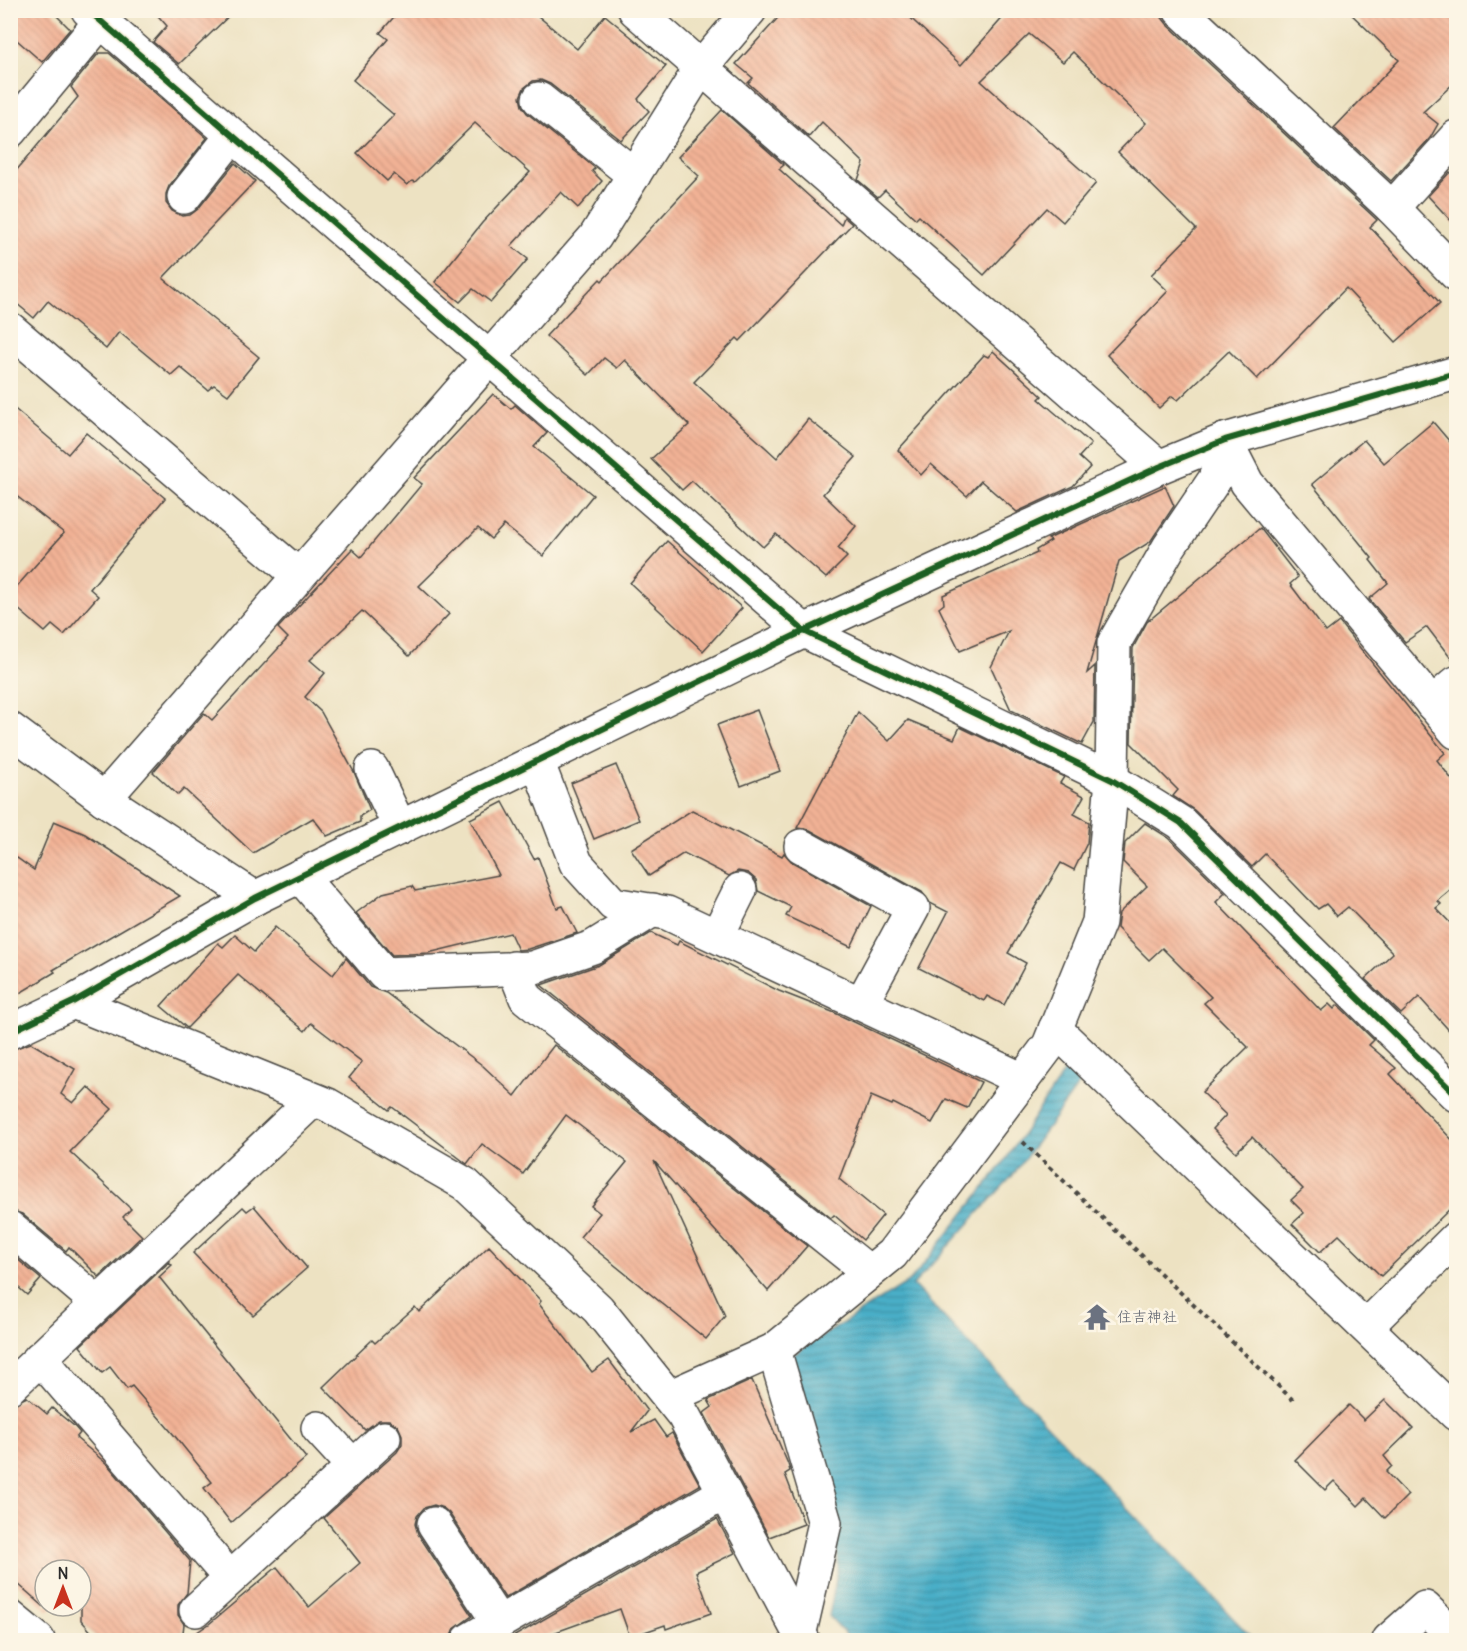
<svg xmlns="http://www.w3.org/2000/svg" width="1467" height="1651" font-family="Delius,'Klee One',sans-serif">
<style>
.water{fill:url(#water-rules);stroke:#3a6d7a;stroke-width:1.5}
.building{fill:url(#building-back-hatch)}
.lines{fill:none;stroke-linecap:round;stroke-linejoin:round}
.minor-casing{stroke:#484642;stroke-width:36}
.path{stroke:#484642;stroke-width:4;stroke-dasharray:4.5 4.5;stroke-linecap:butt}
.minor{stroke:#fff;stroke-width:33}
.cycleway-casing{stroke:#fcf5e5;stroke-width:10}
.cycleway{stroke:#1b5e20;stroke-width:6}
.labels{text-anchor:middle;stroke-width:5;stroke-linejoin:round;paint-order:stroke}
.worship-label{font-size:15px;fill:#5b616d;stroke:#fcf5e5;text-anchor:start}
</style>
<defs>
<pattern id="water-rules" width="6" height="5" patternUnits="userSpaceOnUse" patternTransform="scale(1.5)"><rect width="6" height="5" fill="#49afc8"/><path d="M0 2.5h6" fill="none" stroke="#3d8fa3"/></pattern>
<pattern id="building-back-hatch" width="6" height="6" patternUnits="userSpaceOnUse" patternTransform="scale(1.5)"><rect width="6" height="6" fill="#f2b295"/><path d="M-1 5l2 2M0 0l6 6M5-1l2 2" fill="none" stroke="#d09981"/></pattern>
</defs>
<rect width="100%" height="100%" fill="#fcf5e5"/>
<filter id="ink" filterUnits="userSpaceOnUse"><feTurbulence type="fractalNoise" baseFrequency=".0167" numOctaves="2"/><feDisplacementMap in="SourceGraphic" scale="12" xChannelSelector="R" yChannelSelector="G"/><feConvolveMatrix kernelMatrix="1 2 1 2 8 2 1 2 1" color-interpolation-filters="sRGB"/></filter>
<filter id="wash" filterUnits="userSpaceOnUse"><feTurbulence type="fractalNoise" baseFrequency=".008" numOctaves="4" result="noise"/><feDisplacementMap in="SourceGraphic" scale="24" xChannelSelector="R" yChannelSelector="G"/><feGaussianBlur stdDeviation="1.35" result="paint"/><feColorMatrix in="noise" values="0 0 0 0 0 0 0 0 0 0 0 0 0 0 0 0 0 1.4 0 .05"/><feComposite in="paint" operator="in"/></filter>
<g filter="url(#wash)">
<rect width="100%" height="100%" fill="#ede2c2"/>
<!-- water -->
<path class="water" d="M1070 1063 1085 1076 1013 1175 913 1285 1254 1640H851L829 1616 838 1568 835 1502 826 1465 809 1421 791 1356 911 1280 1002 1165Z"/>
<g id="blocks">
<!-- building -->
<g class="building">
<path d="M10 10H51L70 29 42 62 10 34Z"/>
<path d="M153 10H235L179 64 153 42 167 26Z"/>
<path d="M400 10H531L577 49 605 15 666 66 638 99 649 111 621 140 550 84 541 80 533 81 524 88 520 97 522 106 527 113 595 168 592 171 602 181 578 208 561 192 511 246 528 259 491 302 473 289 460 302 435 282 482 223 530 172 475 123 415 182 412 181 407 185 394 174 387 181 357 153 394 115 353 80 388 39 380 33Z"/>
<path d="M785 10H902L961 65 1006 14 1001 10H1156L1167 24 1377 220 1370 227 1440 303 1396 342 1346 288 1257 379 1229 351 1178 400 1172 396 1159 408 1107 355 1168 291 1151 275 1196 229 1118 152 1146 123 1073 52 1063 62 1029 34 981 81 1096 183 1063 222 1047 208 984 275 919 216 916 219 885 190 878 197 858 180 864 163 822 122 809 137 748 83 753 78 736 64Z"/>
<path d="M1347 10H1456V81L1423 112 1438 124 1430 138 1391 181 1334 128 1399 60Z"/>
<path d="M99 53H109L207 138 169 186 166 194V203L172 211 182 216 190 215 198 209 235 163 255 181 163 278 259 357 228 395 214 385 208 390 180 367 171 375 119 332 106 349 48 301 34 318 10 298V178L78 97 71 87Z"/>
<path d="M722 110 784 165 779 169 841 225 844 217 852 224 740 341 737 338 694 382 777 458 808 419 856 457 823 494 856 526 838 548 847 557 826 578 776 534 763 547 692 481 682 490 651 459 689 425 625 360 617 368 604 358 588 375 546 336 600 279 602 281 699 176 678 157Z"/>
<path d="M1450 172 1456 180V226L1428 196Z"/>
<path d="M993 351 1042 396 1039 399 1091 444 1079 457 1090 467 1073 486 1017 512 981 481 967 496 931 464 921 475 898 450 984 355 988 357Z"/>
<path d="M493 394 511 409 515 405 547 433 534 447 593 495 543 556 504 525 491 539 478 528 419 586 449 614 409 656 362 611 310 660 325 673 305 697 321 712 354 772 370 810 360 816V822L327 836 313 818 253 853 184 789 178 795 153 772 204 713 212 720 288 638 278 628 352 549 361 557 422 484 414 478Z"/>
<path d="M10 405 68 454 86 433 165 498 90 589 98 596 64 635 52 625 45 632 10 602V594L64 533 10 491Z"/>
<path d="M1433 422 1456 449V665L1427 627 1405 642 1369 599 1388 583 1370 560 1372 558 1312 484 1364 440 1384 463Z"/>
<path d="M1165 486 1174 506 1150 542 1119 561 1087 673 1095 666 1094 722 1082 744 1011 710 991 667 1009 631 960 651 939 608 944 604 943 595 1037 553 1036 550 1051 541 1048 539Z"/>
<path d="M1260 528 1298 577 1290 584 1326 632 1339 622 1445 753 1437 760 1456 785V886L1438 901 1441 904 1436 908 1456 929V1038L1419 997 1401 1014 1365 979 1393 953 1348 907 1337 916 1326 904 1318 909 1265 854 1252 867 1194 810 1173 796 1178 790 1131 743 1133 648 1147 622Z"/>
<path d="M667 541 742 608 703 651 630 583Z"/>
<path d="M757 710 780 771 741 786 717 725Z"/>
<path d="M858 712 889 741 908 720 954 739 960 727 1064 777 1060 783 1084 796 1074 814 1089 822 1087 843 1074 870 1061 863 1008 953 1026 963 1004 1005 987 996 984 1001 919 968 948 912 930 903 922 892 810 830 797 828Z"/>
<path d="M616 765 639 820 594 839 571 783Z"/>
<path d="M503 802 534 859 538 857 557 908 563 906 577 933 528 949 518 950 510 933 428 953 392 955 356 913 383 893 412 886 415 891 499 875 470 819Z"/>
<path d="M692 810 782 856 784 853 792 862 871 906 851 947 786 916 791 907 758 891 756 880 748 873 738 871 729 876 684 853 649 876 631 849Z"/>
<path d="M54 821 85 834 180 896 53 970 55 972 10 999V853L34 870Z"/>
<path d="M1145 823 1169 838 1225 893 1216 902 1321 1011 1329 1004 1334 1009 1338 1005 1374 1040 1369 1045 1396 1068 1390 1074 1456 1144V1203L1381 1276 1339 1235 1320 1252 1292 1224 1304 1213 1291 1200 1303 1189 1252 1137 1236 1152 1213 1129 1226 1115 1202 1092 1248 1047 1204 1003 1211 997 1162 948 1149 960 1117 928 1119 913 1147 886 1123 862 1125 843Z"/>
<path d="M275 927 333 975 346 958 370 987 386 993 482 1065 515 1096 554 1045 807 1246 768 1291 654 1161 725 1316 706 1339 580 1237 600 1213 591 1206 627 1162 566 1115 523 1174 482 1144 467 1164 392 1107 389 1110 349 1078 362 1062 311 1023 305 1031 238 975 187 1028 161 1006 218 943 223 947 235 935 254 952Z"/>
<path d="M651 933 677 945 679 941 779 991 835 1013 981 1082 967 1108 946 1099 932 1123 893 1103 892 1105 871 1096 839 1179 883 1215 863 1240 834 1215 831 1218 541 985 599 965Z"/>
<path d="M31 1043 75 1069 61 1094 73 1103 88 1087 112 1109 70 1152 131 1209 123 1217 142 1236 99 1277 69 1247 66 1251 22 1214 10 1210V1050Z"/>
<path d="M254 1206 307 1268 253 1315 193 1253 243 1207 247 1211Z"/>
<path d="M489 1246 541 1301 539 1304 592 1372 609 1360 647 1411 631 1432 654 1420 666 1437 672 1433 700 1485 505 1598 449 1513 443 1508 434 1505 424 1508 417 1516 415 1524 418 1534 472 1616 453 1630 450 1641H184L209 1624 277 1567 309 1607 360 1563 324 1518 397 1452 402 1444V1435L398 1426 389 1420H379L365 1430 323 1387 372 1340 375 1343 415 1307 419 1312Z"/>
<path d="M10 1253 41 1279 27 1295 10 1280Z"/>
<path d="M169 1262 172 1265 159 1277 306 1458 231 1523 204 1488 212 1482 174 1435 132 1386 127 1389 110 1367 102 1373 80 1346Z"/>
<path d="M752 1380 788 1464 790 1471 785 1474 804 1524 769 1537 704 1413 712 1407 708 1400Z"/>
<path d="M27 1397 47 1414 52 1408 74 1426 80 1433 76 1438 107 1464 190 1561 187 1593 178 1605V1615L184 1624 182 1641H99L81 1620V1570H45V1606H55L49 1611 10 1577V1405Z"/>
<path d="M1385 1400 1413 1428 1384 1456 1392 1466 1386 1472 1408 1495 1385 1518 1366 1498 1358 1506 1334 1481 1325 1490 1295 1460 1349 1405 1364 1420Z"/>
<path d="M717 1519 735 1553 696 1572 711 1613 666 1629 665 1625 630 1637 620 1609 531 1641H506Z"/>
</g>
</g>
</g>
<g filter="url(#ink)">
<use href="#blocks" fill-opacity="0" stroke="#484642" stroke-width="1.5"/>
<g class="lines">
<defs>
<g id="minor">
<path d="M88 10 804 631 1112 780 1181 823 1456 1095"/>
<path d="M635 10 1159 467"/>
<path d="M1180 10 1392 208 1456 274"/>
<path d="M539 99 634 175"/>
<path d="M10 131 100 22"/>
<path d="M184 197 232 136"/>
<path d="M1392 208 1456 137"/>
<path d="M10 329 298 575"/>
<path d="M1225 440 1247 483 1456 732"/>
<path d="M1432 704 1456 683"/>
<path d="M10 729 104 799 255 898"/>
<path d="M537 761 576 863 613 904 667 913 1023 1080"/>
<path d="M372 769 400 828"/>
<path d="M104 799 595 237 700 69 750 10"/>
<path d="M801 846 913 908 861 1004"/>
<path d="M300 876 384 974 532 968 593 947 653 910"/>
<path d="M717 936 740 890"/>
<path d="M514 968 526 998 869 1272"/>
<path d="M73 1002 328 1105 465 1184 598 1309 684 1416 803 1640"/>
<path d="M1055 1029 1456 1414"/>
<path d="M10 1032 73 1002 255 898 804 631 1159 467 1225 440 1456 373"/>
<path d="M10 1228 98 1303"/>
<path d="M1366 1327 1456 1238"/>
<path d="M40 1358 229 1577"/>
<path d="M10 1387 313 1100"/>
<path d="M669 1397 774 1350"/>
<path d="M318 1428 353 1466"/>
<path d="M434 1524 499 1623"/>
<path d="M196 1610 384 1438"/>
<path d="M10 1617 38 1640"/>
<path d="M469 1640 724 1493"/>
<path d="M798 1640 825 1523 774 1350 892 1254 1049 1045 1099 922 1112 780 1114 643 1169 547 1215 479 1225 440"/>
<path d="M1389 1640 1425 1608 1456 1638"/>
</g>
</defs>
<!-- minor casing -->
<use href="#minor" class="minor-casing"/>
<!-- path -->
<path class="path" d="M1023 1142 1294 1401"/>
<!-- minor -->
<use href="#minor" class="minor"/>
<defs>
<g id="cycleway">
<path d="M88 10 804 631 1112 780 1181 823 1456 1095"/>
<path d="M10 1032 73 1002 255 898 804 631 1159 467 1225 440 1456 373"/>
</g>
</defs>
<!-- cycleway casing -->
<use href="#cycleway" class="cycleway-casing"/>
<!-- cycleway -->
<use href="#cycleway" class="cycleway"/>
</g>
</g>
<!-- icons -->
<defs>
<symbol id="temple-bare" viewBox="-9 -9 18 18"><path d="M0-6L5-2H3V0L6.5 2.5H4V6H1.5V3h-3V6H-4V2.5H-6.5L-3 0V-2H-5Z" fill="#6b7280" stroke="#fcf5e5" stroke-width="2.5" paint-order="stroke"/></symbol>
</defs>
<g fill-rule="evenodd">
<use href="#temple-bare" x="1078" y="1298" width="38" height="38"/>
</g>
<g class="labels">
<!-- worship labels -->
<g class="worship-label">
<text x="1117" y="1322">住吉神社</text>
</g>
</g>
<!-- margin -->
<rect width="1467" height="1651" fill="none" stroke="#fcf5e5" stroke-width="36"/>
<!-- north arrow -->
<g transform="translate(63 1588)"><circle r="28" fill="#fcf5e5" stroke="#a8a49b" stroke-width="1.5"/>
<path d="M0-4.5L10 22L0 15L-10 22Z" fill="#c8321e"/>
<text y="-9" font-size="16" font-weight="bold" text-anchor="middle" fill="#2b2b2b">N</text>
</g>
</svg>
